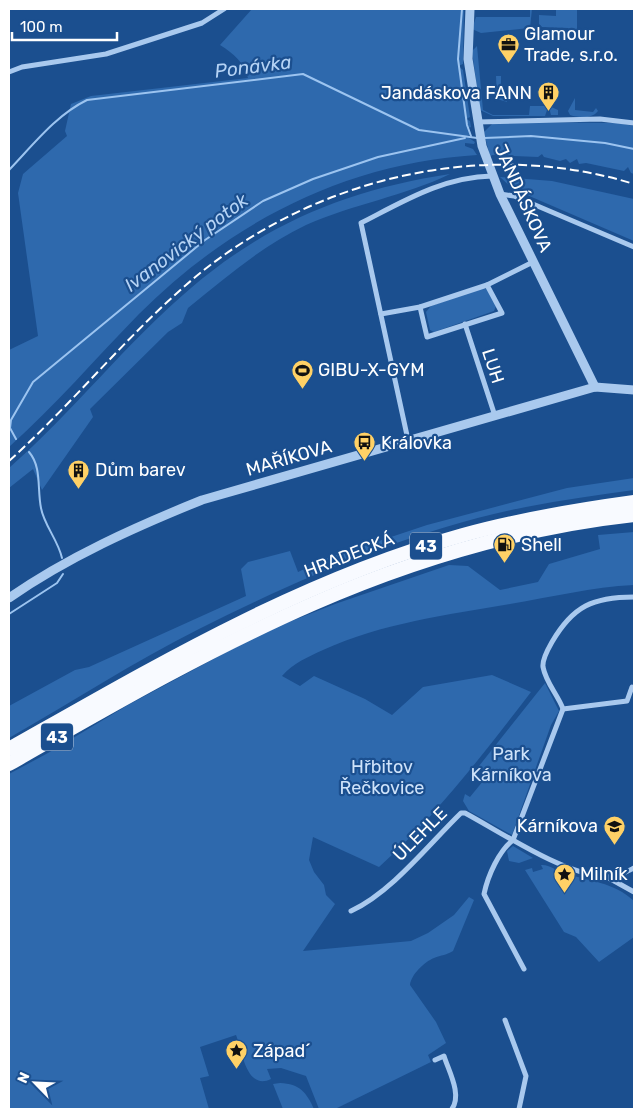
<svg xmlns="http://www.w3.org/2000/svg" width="643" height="1118" font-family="Rubik,sans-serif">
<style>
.green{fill:#2e69ad}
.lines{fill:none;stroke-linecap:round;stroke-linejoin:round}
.stream{stroke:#9cc4f0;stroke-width:2}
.minor{stroke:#a9c9ee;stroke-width:5}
.tertiary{stroke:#a9c9ee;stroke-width:9}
.trunk{stroke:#f8faff;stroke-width:14}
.rail{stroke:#fff;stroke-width:2;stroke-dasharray:9 4;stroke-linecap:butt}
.labels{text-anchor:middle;stroke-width:4.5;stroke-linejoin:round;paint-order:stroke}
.shield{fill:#1b4f8f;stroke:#bbcadd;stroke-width:1}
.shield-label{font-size:16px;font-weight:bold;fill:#fff}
.poi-label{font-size:18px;fill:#fff;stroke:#1b4f8f;text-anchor:start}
.street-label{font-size:18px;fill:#fff;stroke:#1b4f8f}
.park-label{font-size:18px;fill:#cfe3fa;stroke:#1b4f8f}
.water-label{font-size:19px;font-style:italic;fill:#b5d3f5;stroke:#1b4f8f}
</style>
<rect width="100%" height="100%" fill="#1b4f8f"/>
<!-- green -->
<g class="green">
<path d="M252 9H464L463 64 458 66 463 70 470 117 466 119 470 121 471 127 469 128 470 135 466 136 475 142 474 144 465 143V146L473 149 477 155C346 163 231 222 139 314 96 358 55 406 9 447V350L38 336 18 193 23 174 67 136 65 131 71 104 91 96 248 78C244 62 234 54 220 45Z"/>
<path d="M530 9H532L530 28 481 33 472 29 476 17H530Z"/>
<path d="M556 9H577V37L568 28 542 27 539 24V15L556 16Z"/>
<path d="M477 46 483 110 493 115H529L530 106H549L558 110V115H551L550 111 547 110 545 116H493L480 110 472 51Z"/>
<path d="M496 76H501V94H507V102L497 99Z"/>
<path d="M575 98V110L593 112 596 108 598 111C592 119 579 118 570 115L568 111Z"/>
<path d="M507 122 618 123 634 126V174L631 173 628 167 624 171 586 163 579 164 577 159 570 163 566 159 560 161 544 157 542 154 538 157 492 155 490 157 484 132 492 124Z"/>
<path d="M450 174C405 196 353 204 306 225 262 246 226 277 188 308L182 323 168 332 90 409 93 417 42 490 33 469 9 488V468C73 412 126 343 191 288 268 222 351 189 450 174Z"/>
<path d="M500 177 552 181 634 199V241L513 189Z"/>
<path d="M483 288 487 289 496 306 494 311 434 332 430 330 426 312 431 306Z"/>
<path d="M634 478V490C598 495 562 500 526 507 415 529 300 578 199 629 133 662 72 702 9 738V706L75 670 89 667 246 596 241 569 248 562 290 551 298 572 328 558 427 525 567 488Z"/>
<path d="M634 532V585C592 587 552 597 510 604 447 615 382 623 323 650 308 657 293 663 282 676L300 686 314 676 365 699 392 715 423 687 492 675 531 692C484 753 437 815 379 867L313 837 309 860 314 872 324 885 326 895 335 904 303 951 411 941 428 933 454 915 469 897 474 900 453 951C447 955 441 955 434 958 424 962 411 975 410 985L436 1022 446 1043 428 1055 431 1062 335 1109H319L306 1076 281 1068 267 1069 271 1079C246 1091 242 1050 236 1035L200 1047 209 1076 200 1078 209 1109H9V774L48 753 128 705 266 631 335 604 449 565 468 566 500 590 538 582 549 564 600 549 598 535Z"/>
<path d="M545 683 559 711 551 725 512 835 469 811 463 801 465 794 470 797 488 775 479 766Z"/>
<path d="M513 846 533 858 519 863 509 861 507 851Z"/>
<path d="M541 865C549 864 556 871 564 873 588 881 614 882 634 901V937L599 962 576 937 564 932 525 870 532 868 533 872 543 869Z"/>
<path d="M280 1083C300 1084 306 1092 314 1109H283L273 1084Z"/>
</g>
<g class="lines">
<!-- stream -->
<g class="stream">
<path d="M462 9 458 59 467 125 471 136"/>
<path d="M484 138 531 136 605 143 634 149"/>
<path d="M9 170C33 145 56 115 87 100L303 74 419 130 477 138"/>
<path d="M16 439 10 428 11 420 33 382 205 240 263 201 313 179 378 157 465 138"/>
<path d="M29 452C42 467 37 489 41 508 44 525 58 540 62 558"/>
<path d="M9 614 57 583 63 574"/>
</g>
<!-- minor -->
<g class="minor">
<path d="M9 72 22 67 106 54 202 23 224 9"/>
<path d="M477 122 600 119 634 123"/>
<path d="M500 194 514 196 634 247"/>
<path d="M420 307 427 337 502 313 487 285"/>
<path d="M381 314 420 307 487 285 533 262"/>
<path d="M465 324 495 416"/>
<path d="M408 440 361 223C404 201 443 177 492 176"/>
<path d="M563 709 627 701 632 687"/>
<path d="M607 877 634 892"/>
<path d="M351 911C392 892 429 844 461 813H465C504 834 561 873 605 877 615 878 626 872 634 868"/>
<path d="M524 969 484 894C488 875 499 851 513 840L563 709C558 695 546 683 543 667 542 659 548 649 552 642 573 606 593 597 634 597"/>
<path d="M505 1020 526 1076 519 1109"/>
<path d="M435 1060 444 1056C449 1072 462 1094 452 1109"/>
</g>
<!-- tertiary -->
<g class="tertiary">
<path d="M470 9 468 59 482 146 500 194 595 387"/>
<path d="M9 598C68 557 135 527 202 500L595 387 634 390"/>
</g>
<!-- trunk -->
<g class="trunk">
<path d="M9 749C154 667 301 580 463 535 520 519 576 510 634 502"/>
<path d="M9 764C212 648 396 541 634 515"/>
</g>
<!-- rail -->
<path class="rail" d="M9 461C71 405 123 340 186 285 306 180 480 136 634 184"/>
</g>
<!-- icons -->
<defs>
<symbol id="office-pin" viewBox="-11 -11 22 30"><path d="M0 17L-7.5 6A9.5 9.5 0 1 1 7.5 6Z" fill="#ffd166" stroke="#1b4f8f"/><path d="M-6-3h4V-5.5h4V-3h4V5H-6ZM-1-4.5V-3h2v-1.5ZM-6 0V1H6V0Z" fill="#111"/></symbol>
<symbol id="building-pin" viewBox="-11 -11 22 30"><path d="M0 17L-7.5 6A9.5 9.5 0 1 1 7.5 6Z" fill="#ffd166" stroke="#1b4f8f"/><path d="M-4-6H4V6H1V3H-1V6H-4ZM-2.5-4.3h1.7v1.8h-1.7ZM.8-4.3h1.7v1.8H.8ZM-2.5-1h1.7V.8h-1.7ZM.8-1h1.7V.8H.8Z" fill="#111"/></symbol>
<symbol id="stadium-pin" viewBox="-11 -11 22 30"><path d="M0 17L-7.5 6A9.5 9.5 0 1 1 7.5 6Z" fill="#ffd166" stroke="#1b4f8f"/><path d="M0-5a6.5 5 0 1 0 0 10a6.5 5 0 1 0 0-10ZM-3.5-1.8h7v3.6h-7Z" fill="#111"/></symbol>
<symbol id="bus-pin" viewBox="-11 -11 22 30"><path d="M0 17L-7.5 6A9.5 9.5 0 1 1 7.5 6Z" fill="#ffd166" stroke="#1b4f8f"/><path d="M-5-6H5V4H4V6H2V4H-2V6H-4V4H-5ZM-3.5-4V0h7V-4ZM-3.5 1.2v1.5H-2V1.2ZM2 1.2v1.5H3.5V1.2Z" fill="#111"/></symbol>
<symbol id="fuel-pin" viewBox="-11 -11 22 30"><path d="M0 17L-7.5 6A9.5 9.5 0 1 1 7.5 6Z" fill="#ffd166" stroke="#1b4f8f"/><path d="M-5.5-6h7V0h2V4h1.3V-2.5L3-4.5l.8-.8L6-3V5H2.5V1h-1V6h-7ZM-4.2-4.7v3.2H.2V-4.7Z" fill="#111"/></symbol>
<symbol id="school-pin" viewBox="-11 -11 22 30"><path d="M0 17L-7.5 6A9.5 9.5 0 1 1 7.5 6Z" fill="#ffd166" stroke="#1b4f8f"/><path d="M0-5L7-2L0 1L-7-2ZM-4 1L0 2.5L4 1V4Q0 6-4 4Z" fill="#111"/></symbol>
<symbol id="sight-pin" viewBox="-11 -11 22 30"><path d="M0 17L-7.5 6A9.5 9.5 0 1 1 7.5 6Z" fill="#ffd166" stroke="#1b4f8f"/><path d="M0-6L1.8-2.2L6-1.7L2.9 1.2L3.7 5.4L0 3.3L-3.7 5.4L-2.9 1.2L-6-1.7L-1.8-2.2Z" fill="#111"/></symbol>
</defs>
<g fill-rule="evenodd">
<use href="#office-pin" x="496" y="32" width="25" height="34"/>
<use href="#building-pin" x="536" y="80" width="25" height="34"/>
<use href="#stadium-pin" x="290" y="358" width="25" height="34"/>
<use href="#bus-pin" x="352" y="430" width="25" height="34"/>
<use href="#building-pin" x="66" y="458" width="25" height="34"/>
<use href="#fuel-pin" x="492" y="532" width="25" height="34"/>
<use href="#school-pin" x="602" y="814" width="25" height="34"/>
<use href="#sight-pin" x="552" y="862" width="25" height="34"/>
<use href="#sight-pin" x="224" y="1038" width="25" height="34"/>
</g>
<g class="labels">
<!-- shield labels -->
<g class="shield">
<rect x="410" y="532.5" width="32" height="27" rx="4"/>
<rect x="41" y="723.5" width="32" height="27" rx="4"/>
</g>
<g class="shield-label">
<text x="426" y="552">43</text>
<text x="57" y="743">43</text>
</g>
<!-- poi labels -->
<g class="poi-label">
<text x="524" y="40">Glamour<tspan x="524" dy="21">Trade, s.r.o.</tspan></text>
<text x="532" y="99" text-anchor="end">Jandáskova FANN</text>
<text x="318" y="376">GIBU-X-GYM</text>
<text x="381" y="449">Královka</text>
<text x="95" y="476">Dům barev</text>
<text x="521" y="551">Shell</text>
<text x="598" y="832" text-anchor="end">Kárníkova</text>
<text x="580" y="880">Milník</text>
<text x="253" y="1057">Západ´</text>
</g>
<!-- street labels -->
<g class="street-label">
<text transform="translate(523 198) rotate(66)" y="6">JANDÁSKOVA</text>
<text transform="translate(493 366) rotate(72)" y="6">LUH</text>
<text transform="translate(289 458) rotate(-16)" y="6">MAŘÍKOVA</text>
<text transform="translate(349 555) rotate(-21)" y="6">HRADECKÁ</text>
<text transform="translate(420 834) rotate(-45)" y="6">ÚLEHLE</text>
</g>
<!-- park labels -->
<g class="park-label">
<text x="511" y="760">Park<tspan x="511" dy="21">Kárníkova</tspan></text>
<text x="382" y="773">Hřbitov<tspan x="382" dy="21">Řečkovice</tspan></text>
</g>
<!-- water labels -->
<g class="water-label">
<text transform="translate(253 66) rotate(-7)" y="7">Ponávka</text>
<text transform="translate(186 242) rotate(-37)" y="7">Ivanovický potok</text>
</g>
</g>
<!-- border -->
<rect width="643" height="1118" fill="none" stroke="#ffffff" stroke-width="20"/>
<!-- north arrow -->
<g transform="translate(35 1083) rotate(294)" stroke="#1b4f8f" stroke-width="4" paint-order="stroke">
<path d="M0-4L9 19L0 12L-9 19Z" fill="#ffffff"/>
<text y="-8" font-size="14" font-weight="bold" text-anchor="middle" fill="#ffffff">N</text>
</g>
<!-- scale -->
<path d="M12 32v8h105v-8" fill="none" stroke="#ffffff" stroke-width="2.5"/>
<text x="20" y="32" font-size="15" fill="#ffffff" stroke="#1b4f8f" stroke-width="4" paint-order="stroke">100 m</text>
</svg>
